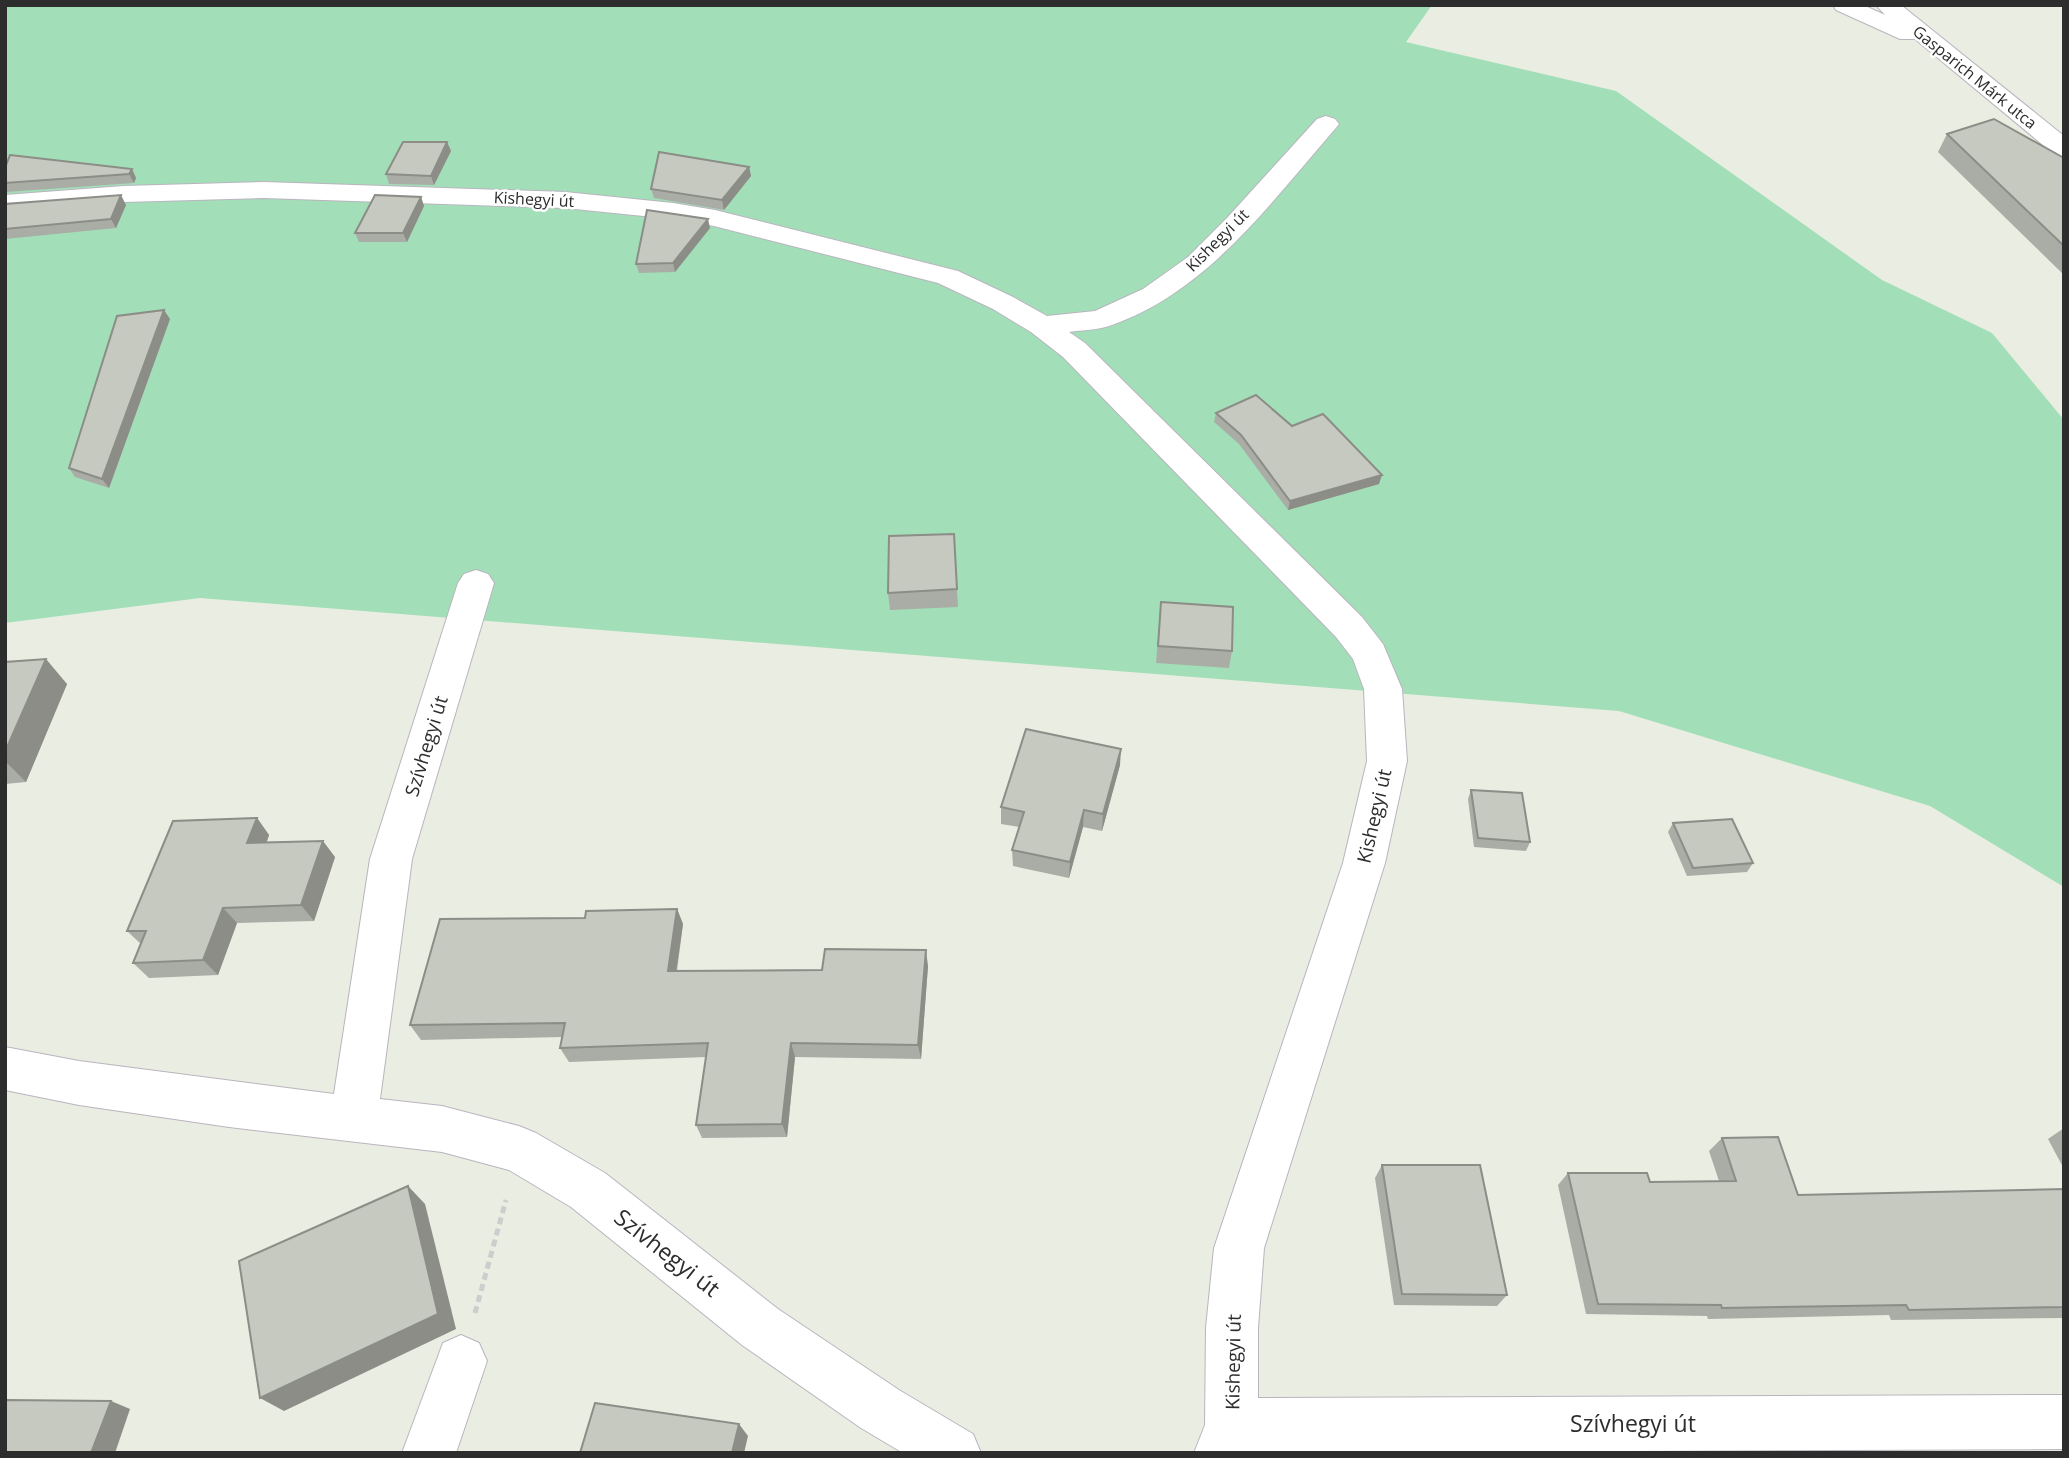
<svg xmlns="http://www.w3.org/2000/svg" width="2069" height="1458" font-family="'Open Sans',sans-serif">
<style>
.green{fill:#a2dfb8}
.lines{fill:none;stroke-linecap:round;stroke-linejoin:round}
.minor-casing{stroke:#bab4bf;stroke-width:2}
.path{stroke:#cdcdcd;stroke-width:5;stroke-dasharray:7 4.5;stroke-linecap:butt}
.minor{fill:#fff;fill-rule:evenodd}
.wall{fill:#aaada5}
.shaded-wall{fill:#8b8d86}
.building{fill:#c6c9c0;stroke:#8b8d86;stroke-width:2}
.labels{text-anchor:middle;stroke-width:5;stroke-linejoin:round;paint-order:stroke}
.far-street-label{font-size:16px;fill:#2d2d2d;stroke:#fff}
.street-label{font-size:19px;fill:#2d2d2d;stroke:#fff}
.near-street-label{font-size:23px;fill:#2d2d2d;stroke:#fff}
</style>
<rect width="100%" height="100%" fill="#eaede1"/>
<!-- green -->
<path class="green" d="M5 5H1432L1406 42 1616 91 1882 280 1992 333 2064 420V887L1930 806 1619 711 200 598 5 623Z"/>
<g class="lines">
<defs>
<g id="minor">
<path d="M1833 5H1863L1885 15 1876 5H1901L2064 136V157L2055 155 1915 39H1900L1836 10Z"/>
<path d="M1326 116 1335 119 1339 124 1335 129C1270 203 1208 291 1112 325 1098 330 1083 330 1069 332L1085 343 1362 617 1383 644 1402 689 1407 761 1385 863 1264 1248 1258 1328V1398L2064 1395V1449L1194 1453 1205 1425 1206 1328 1214 1248 1343 863 1367 761 1364 689 1353 659 1336 637 1063 357 1031 332 993 309 938 283 714 226 673 219 565 208 264 198 124 202 5 211V195L124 186 264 182 565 192 673 203 715 210 958 271 1013 297 1047 316 1095 311 1143 289 1188 257 1227 218 1317 119Z"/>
<path d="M476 570 488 574 494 583 412 859 380 1099 442 1106 519 1126 536 1133 605 1173 778 1309 899 1390 973 1434 981 1453H903L861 1428 742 1345 571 1207 509 1170 442 1152 229 1127 79 1105 5 1090V1047L79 1061 334 1094 370 859 458 583 464 574Z"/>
<path d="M461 1335 479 1343 487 1361 456 1453H402L443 1343Z"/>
</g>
</defs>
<!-- minor casing -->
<use href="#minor" class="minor-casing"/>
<!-- path -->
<path class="path" d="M475 1313 506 1200"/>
<!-- minor -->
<use href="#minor" class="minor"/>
</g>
<!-- wall -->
<g class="wall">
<path d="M1947 134 2064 158V275L1938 152Z"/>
<path d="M447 142 451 151 434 185 389 184 386 174Z"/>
<path d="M749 167 751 176 724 210 654 198 651 189Z"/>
<path d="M5 168 132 169 136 178 134 183 6 192Z"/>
<path d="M421 197 424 206 407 242H359L355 233Z"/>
<path d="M5 204 126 205 116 228 5 239Z"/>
<path d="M710 228 675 272 639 273 636 264Z"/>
<path d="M170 319 109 488 75 477 69 468Z"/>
<path d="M1216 413 1292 426 1379 484 1288 510 1239 444 1214 422Z"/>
<path d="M954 534 958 607 890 610 888 593Z"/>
<path d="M1161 602 1232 651 1229 668 1156 663Z"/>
<path d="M5 662 67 684 26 782 5 784Z"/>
<path d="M1120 765 1102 831 1083 827 1069 878 1013 866 1012 850 1019 827 1001 824V807Z"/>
<path d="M1471 790 1530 842 1526 851 1474 847 1468 799Z"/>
<path d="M257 818 269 835 267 842 335 857 314 921 237 923 218 975 149 978 133 963 141 944 127 931Z"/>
<path d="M1673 823 1753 863 1747 872 1687 876 1668 832Z"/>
<path d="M677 909 683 924 677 971 822 970 928 966 921 1059 795 1057 787 1137 702 1138 696 1125 706 1057 569 1062 560 1048 562 1037 421 1040 410 1025 585 918Z"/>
<path d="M2064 1128V1169L2048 1139Z"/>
<path d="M1722 1138 1798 1195 2064 1189V1318L1891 1320 1889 1315 1708 1319 1707 1316 1586 1314 1558 1185 1568 1173 1650 1182 1719 1181 1709 1151Z"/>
<path d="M1382 1165 1507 1295 1497 1306 1394 1305 1375 1178Z"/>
</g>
<!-- shaded-wall -->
<g class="shaded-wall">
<path d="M447 142 451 151 434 185 431 176Z"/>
<path d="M749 167 751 176 724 210 722 200Z"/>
<path d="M132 169 136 178 134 183 129 174Z"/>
<path d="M121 195 126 205 116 228 111 219Z"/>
<path d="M421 197 424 206 407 242 403 233Z"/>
<path d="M708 219 710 228 675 272 673 263Z"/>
<path d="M164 310 170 319 109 488 102 479Z"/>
<path d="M1382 475 1379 484 1288 510 1290 501Z"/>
<path d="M46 659 67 684 26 782 5 761V752Z"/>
<path d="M1121 749 1120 765 1102 831 1103 814Z"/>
<path d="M1084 810 1083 827 1069 878 1070 862Z"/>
<path d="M257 818 269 835 260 859 247 843Z"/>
<path d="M323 841 335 857 314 921 301 905Z"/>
<path d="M223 908 237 923 218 975 203 960Z"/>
<path d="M677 909 683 924 674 986 668 971Z"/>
<path d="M926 950 928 966 921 1059 918 1045Z"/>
<path d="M791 1043 795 1057 787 1137 782 1124Z"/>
<path d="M408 1186 425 1204 456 1329 284 1411 260 1398Z"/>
<path d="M111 1401 130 1409 115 1453H91Z"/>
<path d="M739 1424 748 1436 744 1453H732Z"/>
</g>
<!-- building -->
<g class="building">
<path d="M1994 119 2064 158V246L1947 134Z"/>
<path d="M403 142H447L431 176 386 174Z"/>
<path d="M659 152 749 167 722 200 651 189Z"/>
<path d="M10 155 132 169 129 174 5 183V168Z"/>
<path d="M121 195 111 219 5 229V204Z"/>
<path d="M375 195 421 197 403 233H355Z"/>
<path d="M647 210 708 219 673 263 636 264Z"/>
<path d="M164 310 102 479 69 468 117 316Z"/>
<path d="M1256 395 1292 426 1323 414 1382 475 1290 501 1241 435 1216 413Z"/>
<path d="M954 534 957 589 888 593 889 536Z"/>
<path d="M1161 602 1233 607 1232 651 1158 646Z"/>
<path d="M46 659 5 752V662Z"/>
<path d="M1026 729 1121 749 1103 814 1084 810 1070 862 1012 850 1024 812 1001 807Z"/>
<path d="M1471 790 1522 793 1530 842 1478 838Z"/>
<path d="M257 818 247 843 323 841 301 905 223 908 203 960 133 963 146 931H127L173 821Z"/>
<path d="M1732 819 1753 863 1693 868 1673 823Z"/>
<path d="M677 909 668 971 822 970 825 949 926 950 918 1045 791 1043 782 1124 696 1125 708 1043 560 1048 565 1023 410 1025 440 919 585 918 586 911Z"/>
<path d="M1778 1137 1798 1195 2064 1189V1307L1909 1310 1906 1305 1722 1308 1721 1305 1598 1304 1568 1173H1647L1650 1182 1736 1181 1722 1138Z"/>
<path d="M1382 1165H1480L1507 1295 1402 1294Z"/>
<path d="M408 1186 438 1314 260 1398 239 1261Z"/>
<path d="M5 1400 111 1401 91 1453H5Z"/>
<path d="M595 1403 739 1424 732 1453H580Z"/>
</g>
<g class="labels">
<!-- far-street labels -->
<g class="far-street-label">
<text transform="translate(1975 77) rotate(39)" y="6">Gasparich Márk utca</text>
<text transform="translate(534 199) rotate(3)" y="6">Kishegyi út</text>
<text transform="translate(1217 240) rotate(-45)" y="6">Kishegyi út</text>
</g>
<!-- street labels -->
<g class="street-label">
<text transform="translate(426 746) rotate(-73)" y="7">Szívhegyi út</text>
<text transform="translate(1374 816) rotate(-77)" y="7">Kishegyi út</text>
<text transform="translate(1233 1362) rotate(-89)" y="7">Kishegyi út</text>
</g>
<!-- near-street labels -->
<g class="near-street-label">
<text transform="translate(667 1253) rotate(38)" y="8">Szívhegyi út</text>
<text x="1633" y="1432">Szívhegyi út</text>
</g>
</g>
<!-- border -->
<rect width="2069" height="1458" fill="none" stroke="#2d2d2d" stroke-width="14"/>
</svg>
